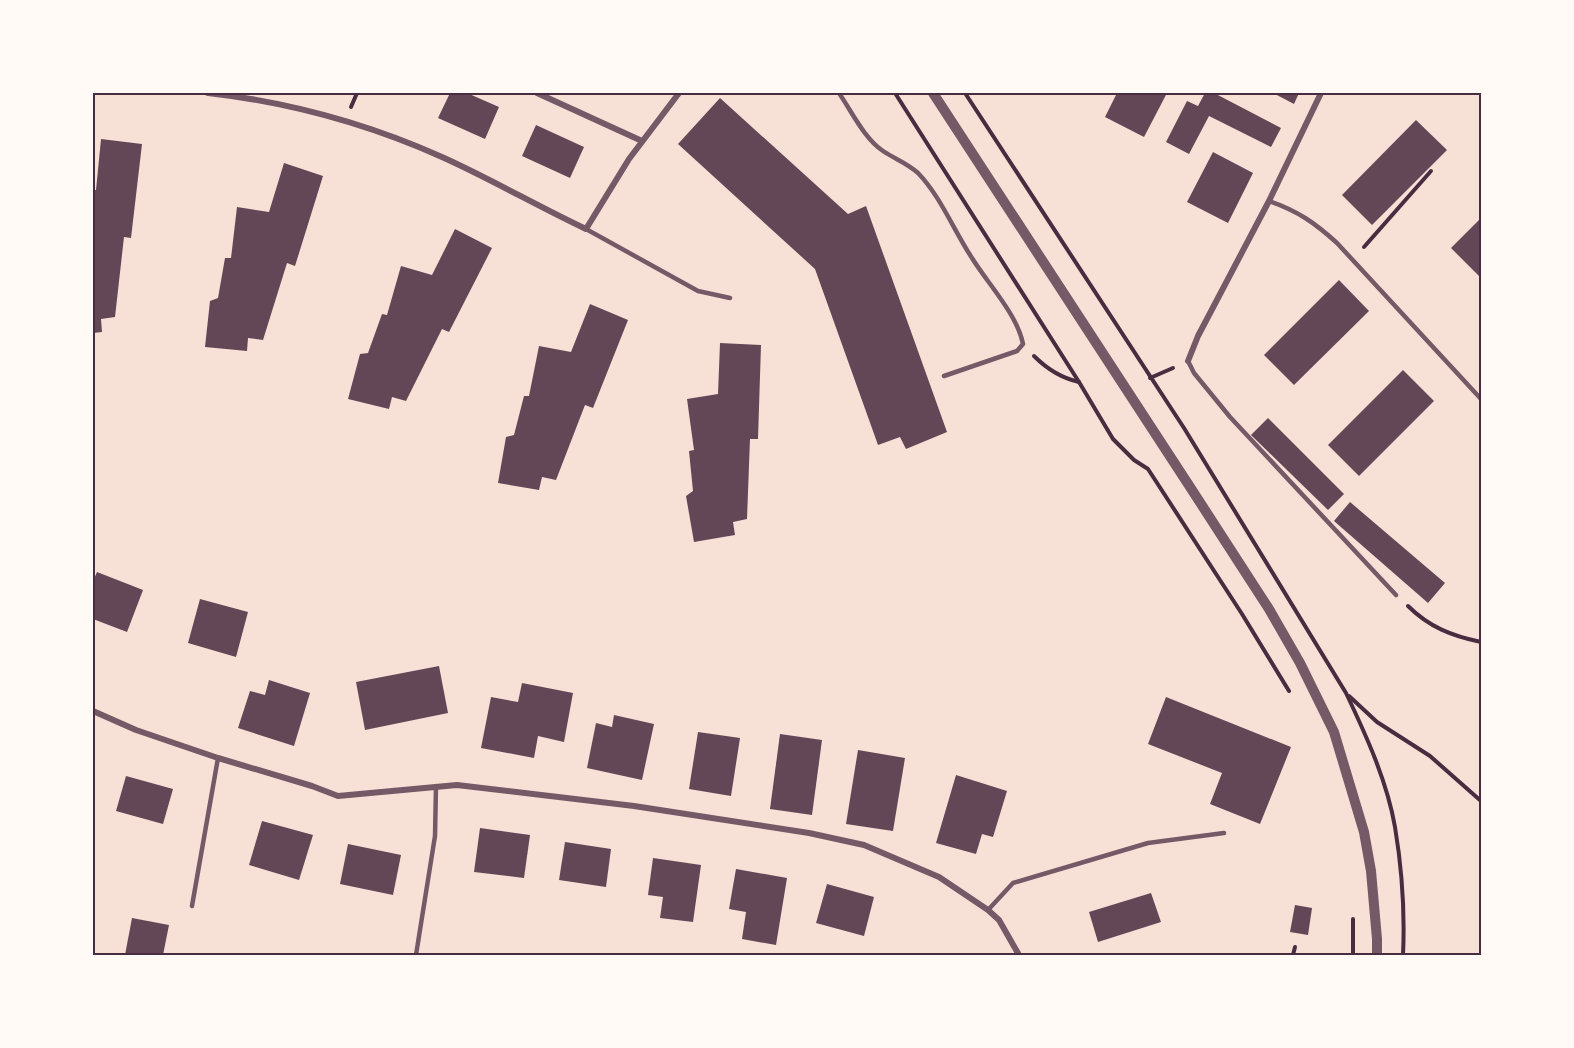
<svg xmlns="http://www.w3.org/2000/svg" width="1574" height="1048" font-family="Signika,sans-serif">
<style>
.building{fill:#644757}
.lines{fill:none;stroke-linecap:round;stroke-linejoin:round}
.path{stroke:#4a2c40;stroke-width:4}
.service{stroke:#755966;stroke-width:4.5}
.minor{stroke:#755966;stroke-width:6}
.tertiary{stroke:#755966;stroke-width:10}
.neatline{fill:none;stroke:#4a2c40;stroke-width:2}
</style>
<rect width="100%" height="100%" fill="#f7e1d7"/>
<!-- building -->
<g class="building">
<path d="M450 93H467L499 107 485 139 438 118Z"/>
<path d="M1117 93H1167L1144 137 1105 117Z"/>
<path d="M1205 93H1214L1281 128 1271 147 1209 116 1189 154 1166 142 1187 101 1198 106Z"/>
<path d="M1273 93H1299L1294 104Z"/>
<path d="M720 98 848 214 866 206 947 432 906 449 900 437 878 445 815 269 678 144Z"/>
<path d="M1416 120 1447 150 1372 225 1342 195Z"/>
<path d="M536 125 584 147 570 178 522 156Z"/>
<path d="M101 139 142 144 131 238 124 237 115 317 101 319 102 332 93 333V190H96Z"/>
<path d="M1213 152 1253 173 1228 223 1187 202Z"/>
<path d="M284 163 323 176 295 266 287 263 263 340 248 338 247 351 205 347 210 301 218 298 225 258H231L237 207 269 212Z"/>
<path d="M1481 218V278L1451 248Z"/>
<path d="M455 229 492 248 449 332 442 329 406 401 392 397 389 409 348 399 360 354 368 353 382 314 387 315 401 266 432 275Z"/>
<path d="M1339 280 1369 311 1294 385 1264 355Z"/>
<path d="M590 304 628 320 593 408 585 405 556 480 542 477 539 490 498 483 506 437 514 435 524 396H529L539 346 571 352Z"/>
<path d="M720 343 761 345 758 439H750L747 519 733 522 735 535 694 542 686 496 693 491 689 451 694 450 687 399 718 394Z"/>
<path d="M1403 370 1434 401 1359 476 1328 445Z"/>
<path d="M1268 418 1344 494 1328 510 1251 435Z"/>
<path d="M1350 502 1445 583 1428 603 1334 521Z"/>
<path d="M97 572 143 590 127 632 93 619V581Z"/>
<path d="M200 599 248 612 236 657 188 643Z"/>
<path d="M439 666 448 713 365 730 356 682Z"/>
<path d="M269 680 310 693 294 746 238 728 250 691 265 695Z"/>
<path d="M522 683 573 693 564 742 538 736 534 758 481 748 491 697 518 702Z"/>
<path d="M1166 697 1291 747 1260 824 1210 804 1222 773 1148 744Z"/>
<path d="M614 715 654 724 642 780 587 768 596 723 612 727Z"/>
<path d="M698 732 740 738 731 796 689 789Z"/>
<path d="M780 734 822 740 812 815 770 809Z"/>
<path d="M858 750 905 758 893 831 846 824Z"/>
<path d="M956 775 1007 791 993 837 982 834 976 854 936 843Z"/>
<path d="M126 776 173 789 163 824 116 811Z"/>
<path d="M262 821 313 835 299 880 249 865Z"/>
<path d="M480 828 530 835 524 878 474 872Z"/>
<path d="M565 842 611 849 606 887 559 880Z"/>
<path d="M348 844 401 855 393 895 340 884Z"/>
<path d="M653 858 701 865 693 922 660 918 663 897 648 895Z"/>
<path d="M736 869 787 878 776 945 742 939 746 912 729 909Z"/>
<path d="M827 884 874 897 864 936 816 923Z"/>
<path d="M1151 893 1161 922 1098 942 1089 912Z"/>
<path d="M1295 905 1312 908 1308 935 1290 932Z"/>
<path d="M132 918 169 925 163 955H125Z"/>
</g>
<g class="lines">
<!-- path -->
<g class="path">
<path d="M895 93 1079 382 1113 439 1134 460 1148 469 1242 614 1289 691"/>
<path d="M965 93 1184 428 1346 693C1366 735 1387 781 1395 827 1402 869 1405 912 1403 955"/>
<path d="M351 107 357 93"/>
<path d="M1364 247 1431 171"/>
<path d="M1034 356C1047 369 1061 378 1079 382"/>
<path d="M1150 378 1173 368"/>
<path d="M1408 606C1429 627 1452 636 1481 642"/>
<path d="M1349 696 1377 722 1430 756 1481 801"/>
<path d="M1353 919V955"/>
<path d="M1293 955 1295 947"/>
</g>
<!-- service -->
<g class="service">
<path d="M839 93C852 112 864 138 883 151 895 159 907 163 918 173 941 197 954 231 972 258 988 284 1017 314 1023 344L1017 351 944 376"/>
<path d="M1269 201C1298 211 1315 223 1337 243L1481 399"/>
<path d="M586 229 698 291 730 298"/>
<path d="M1188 361 1194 373 1230 417 1396 595"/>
<path d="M192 906 218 758"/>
<path d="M988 910 1013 883 1148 843 1224 833"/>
<path d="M416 955 435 836 436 786"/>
</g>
<!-- minor -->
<g class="minor">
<path d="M208 93C288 102 368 124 442 157 491 179 537 206 586 229L629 159 679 93"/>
<path d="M537 93 642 141"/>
<path d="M1188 361 1198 336 1269 201 1321 93"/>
<path d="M93 711 136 730 218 758 312 786 338 796 457 785 634 806 809 833 864 845 939 877 988 910 999 920 1019 955"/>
</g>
<!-- tertiary -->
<path class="tertiary" d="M933 93 1192 490 1269 609 1300 663 1334 732 1364 832 1371 871 1377 939V955"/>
</g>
<!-- border -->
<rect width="1574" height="1048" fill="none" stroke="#fffaf5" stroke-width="189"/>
<rect x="94" y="94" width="1386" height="860" class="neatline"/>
</svg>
